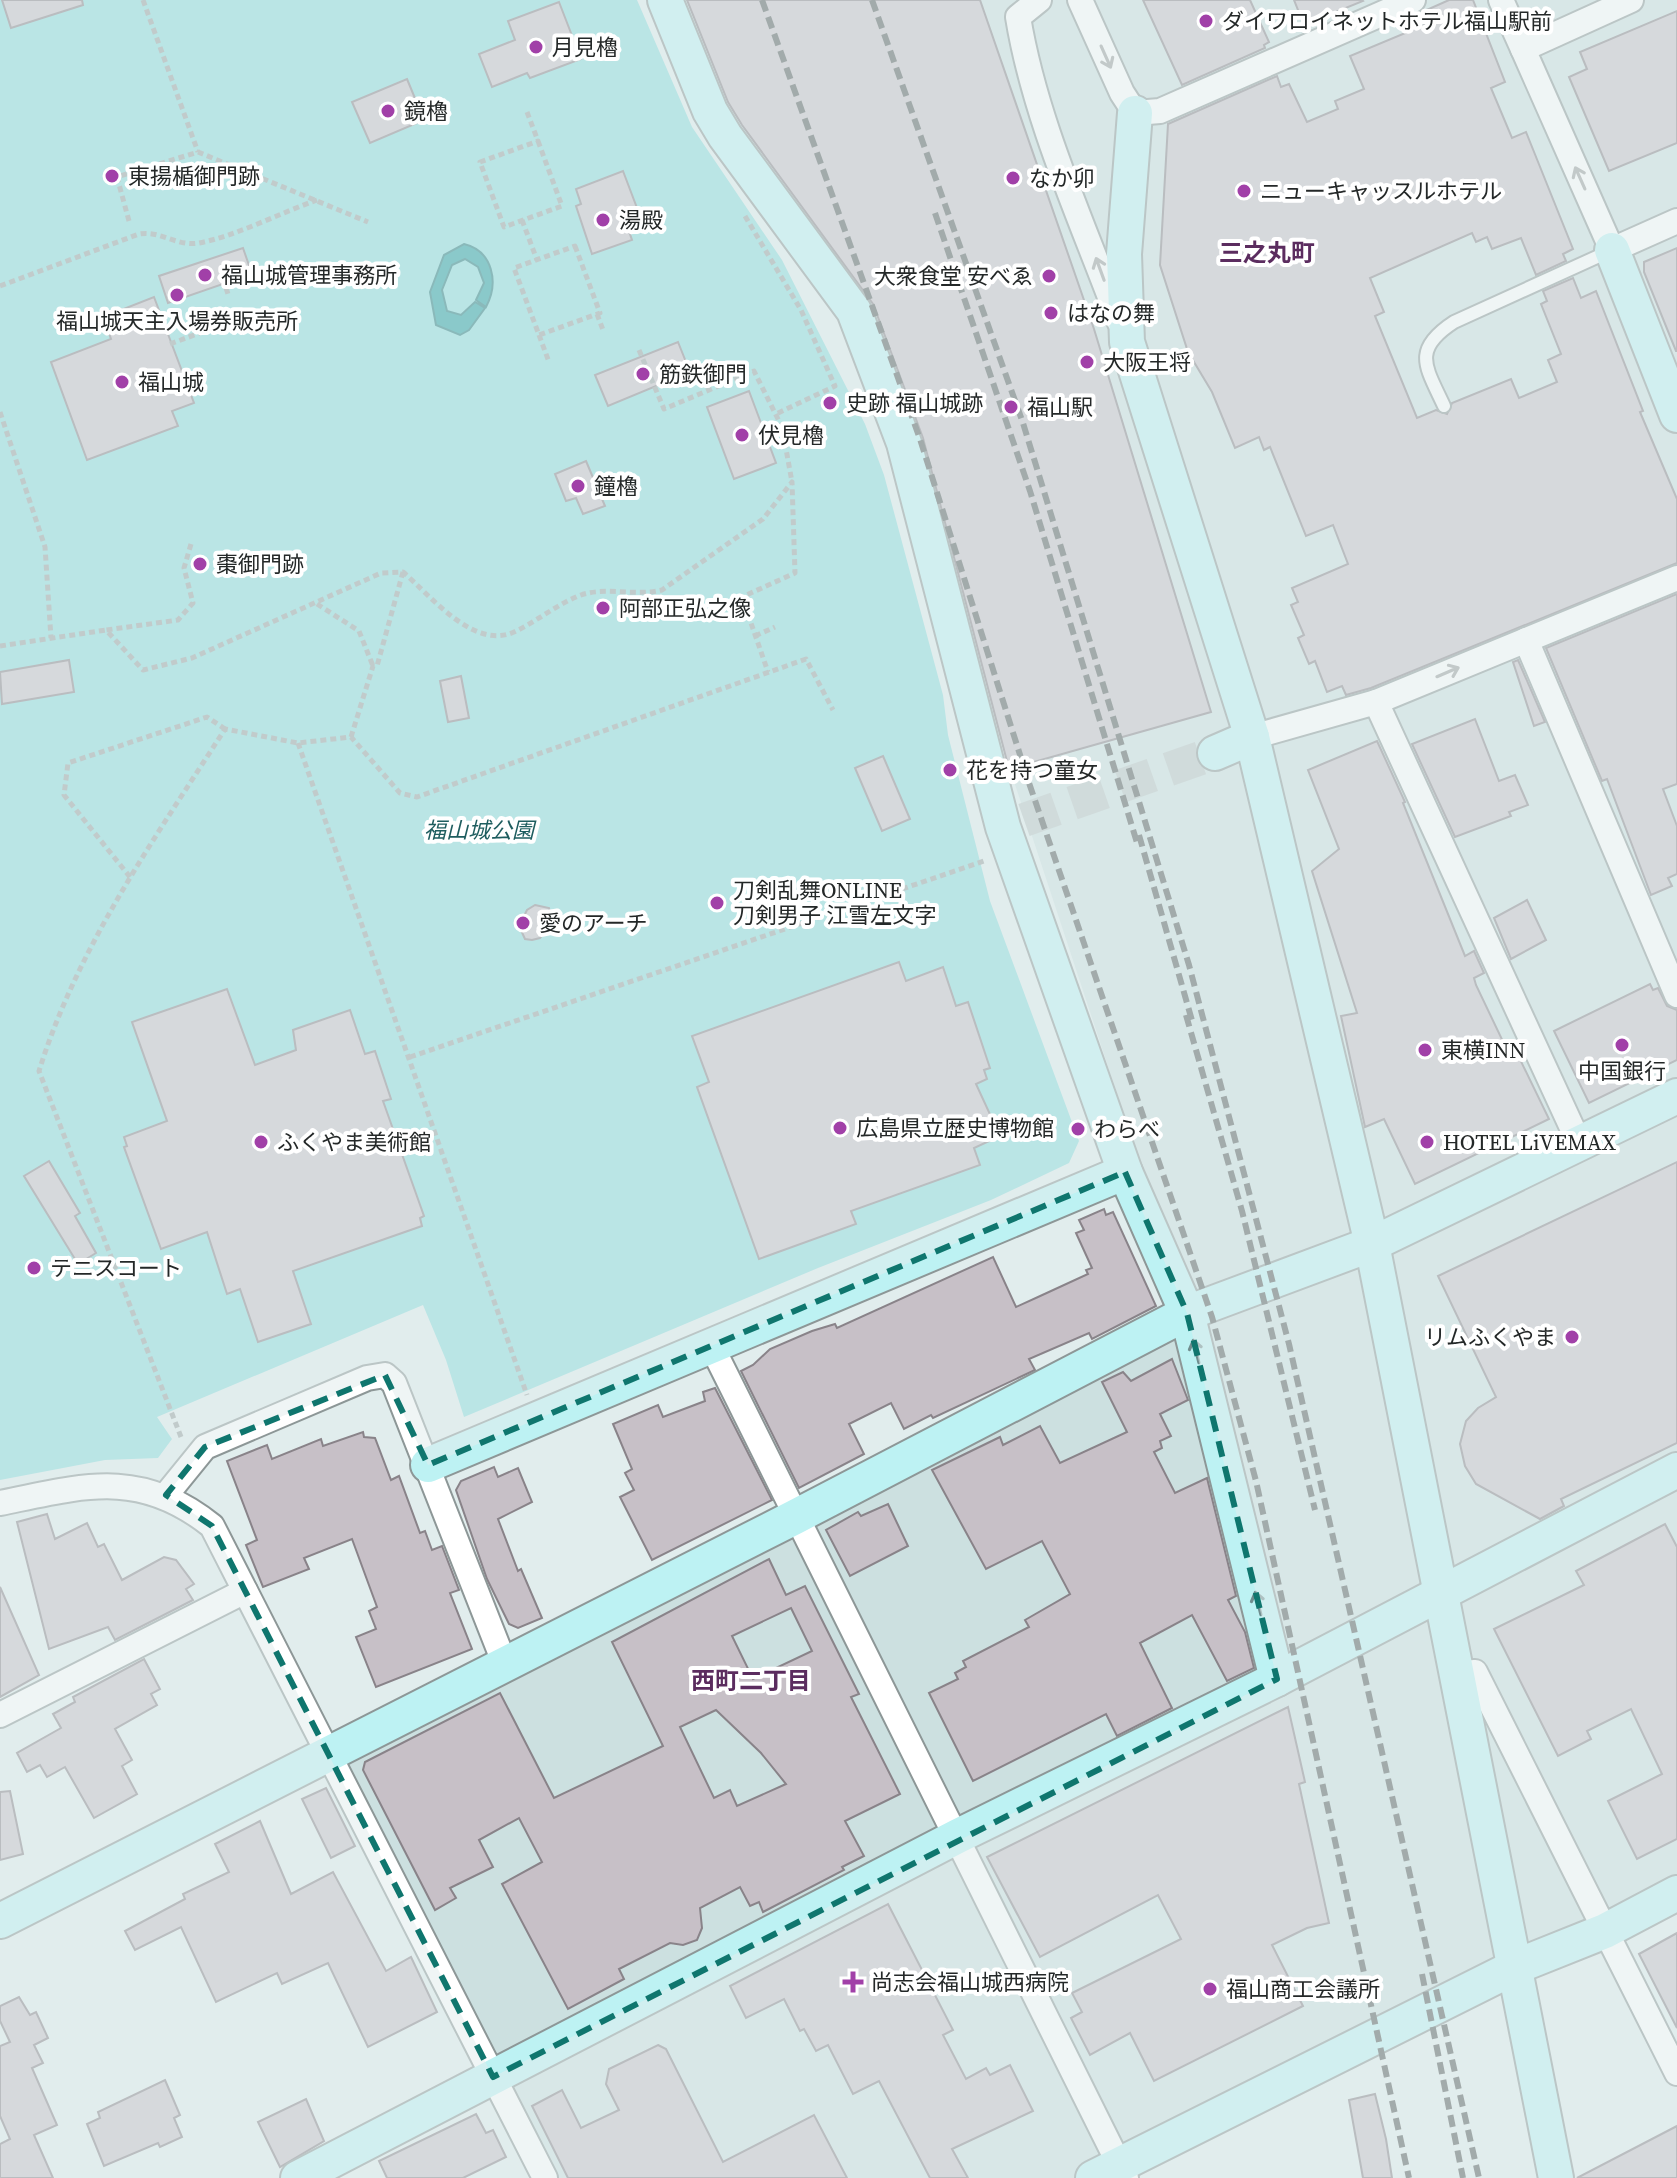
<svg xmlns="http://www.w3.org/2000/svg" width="1677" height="2178" font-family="'Source Serif 4','Noto Sans JP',serif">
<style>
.built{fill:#cce0e0}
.green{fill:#8adbdc}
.water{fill:#209ea1;stroke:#217b7d;stroke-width:2}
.building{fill:#c7c0c7;stroke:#898389;stroke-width:2;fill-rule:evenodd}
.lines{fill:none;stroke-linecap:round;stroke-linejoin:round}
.secondary-tunnel{stroke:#bbc6c6;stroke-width:34;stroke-dasharray:34 17;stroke-linecap:butt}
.lane-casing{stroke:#8d9797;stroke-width:16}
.street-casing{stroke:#8d9797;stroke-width:28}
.secondary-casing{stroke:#8d9797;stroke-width:38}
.path{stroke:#9aa3a3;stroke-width:5;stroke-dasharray:6 4;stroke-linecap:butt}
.lane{stroke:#fff;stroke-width:12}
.street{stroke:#fff;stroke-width:24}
.secondary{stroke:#bdf2f3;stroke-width:34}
.rail{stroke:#555b5b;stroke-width:6;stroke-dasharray:12 6;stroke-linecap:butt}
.oneway{stroke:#9c9e9e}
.oneway2{stroke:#708d8e}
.marked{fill:none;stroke:#0f766e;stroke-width:6;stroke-dasharray:16 10;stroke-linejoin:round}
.poi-dot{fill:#a140a8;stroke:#fff;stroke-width:3}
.labels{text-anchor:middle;stroke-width:8;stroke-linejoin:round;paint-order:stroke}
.poi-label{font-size:22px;fill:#242828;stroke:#fff;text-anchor:start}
.park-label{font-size:22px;font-style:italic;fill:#1e5d5f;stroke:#fff}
.neighbourhood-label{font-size:24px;font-weight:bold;fill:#5b2c5f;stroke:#fff}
</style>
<rect width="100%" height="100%" fill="#e1eded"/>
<!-- built -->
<path class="built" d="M664 0H1677V1893L1119 2178H550L333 1755 1190 1315 873 354Z"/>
<!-- green -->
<path class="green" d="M0 0H637L692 127 782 260 865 424 884 475 943 695 948 735 990 901 1079 1141 1069 1163 991 1200 818 1268 464 1417 446 1360 423 1305 157 1417 172 1439 158 1458 105 1460 0 1480Z"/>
<!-- water -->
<path class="water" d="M464 244C493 251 499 283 486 307L476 300 484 283 478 267 465 259 452 265 442 290 447 311 461 315 475 302 485 308 469 330 460 335 436 325 430 292 444 255Z"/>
<!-- building -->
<g class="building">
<path d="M2 0H82L83 5 11 28Z"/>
<path d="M687 0H980L1094 329 1211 712 1009 769 923 438 873 304 742 125 728 102Z"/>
<path d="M1143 0H1250L1269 42 1264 45 1265 48 1182 85Z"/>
<path d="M1294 0H1362L1363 1 1304 25Z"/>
<path d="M1449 0H1473L1505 82 1491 88 1512 138 1526 132 1573 249 1563 254 1566 261 1536 275 1521 238 1492 249 1487 237 1476 242 1472 233 1370 278 1384 312 1375 316 1417 418 1436 410 1447 414 1452 403 1511 379 1519 398 1557 382 1548 360 1561 354 1541 304 1547 301 1543 291 1573 278 1581 298 1596 291 1643 411 1640 412 1677 499V563L1371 688 1346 695 1342 686 1327 692 1315 661 1309 664 1298 638 1304 635 1291 605 1298 602 1292 588 1348 564 1333 525 1306 536 1270 447 1264 450 1259 437 1235 448 1212 392 1188 352 1160 265 1168 124 1277 76 1281 87 1289 84 1307 122 1338 109 1335 101 1364 89 1350 56 1427 24 1422 12Z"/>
<path d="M559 2 581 59 530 78 527 73 492 87 479 54 515 40 508 21Z"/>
<path d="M1677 11V143L1609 171 1569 77 1587 69 1580 52Z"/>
<path d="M407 79 424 120 370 143 352 102Z"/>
<path d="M623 171 637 208 623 214 632 240 592 254 576 206 581 204 576 189Z"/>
<path d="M243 248 252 274 168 303 159 276Z"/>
<path d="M1677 248V351H1676L1644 272V262Z"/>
<path d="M154 297 194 403 172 411 178 426 87 460 51 362 111 339 103 317Z"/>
<path d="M678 342 690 372 608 406 595 375Z"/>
<path d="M749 391 776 463 734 479 707 407Z"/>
<path d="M586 461 605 506 583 514 576 498 566 501 555 474Z"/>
<path d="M1677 594V784L1663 789 1677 826V874L1668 878 1672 886 1651 895 1607 779 1602 781 1546 648Z"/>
<path d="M69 660 74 692 2 704 0 672Z"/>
<path d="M1518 660 1545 722 1534 726 1513 662Z"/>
<path d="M461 676 469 718 448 722 440 681Z"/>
<path d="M1475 719 1499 781 1515 775 1528 805 1509 812 1511 816 1455 837 1412 744Z"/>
<path d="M1377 741 1405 802 1403 803 1465 956 1474 951 1484 973 1474 978 1476 985 1507 1050 1514 1047 1549 1119 1415 1184 1384 1119 1365 1127 1341 1016 1357 1013 1312 871 1339 849 1308 770Z"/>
<path d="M883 756 910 819 882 831 855 768Z"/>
<path d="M1527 900 1546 940 1511 959 1494 918Z"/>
<path d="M535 905 549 908 552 923 540 938 532 940 525 939 519 926 527 910Z"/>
<path d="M899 962 906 981 943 967 956 1006 968 1002 990 1068 984 1070 987 1079 976 1084 1000 1136 974 1148 980 1165 851 1211 856 1224 759 1259 697 1087 709 1082 692 1036Z"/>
<path d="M1650 984 1653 990 1658 988 1667 1006 1677 1010V1060L1589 1103 1554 1031Z"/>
<path d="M227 989 255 1065 296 1050 293 1030 350 1010 365 1054 375 1051 391 1099 383 1101 424 1216 420 1218 422 1226 293 1271 311 1324 258 1342 240 1289 227 1294 207 1232 161 1249 124 1147 127 1146 124 1137 167 1121 132 1022Z"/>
<path d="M49 1161 80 1213 75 1216 96 1253 78 1264 24 1176Z"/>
<path d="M1677 1162V1443L1561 1499 1564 1506 1540 1519 1476 1484 1465 1466 1460 1444 1466 1421 1478 1408 1496 1397 1438 1276Z"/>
<path d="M1104 1209 1106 1215 1113 1212 1156 1306 1092 1339 1089 1333 1029 1359 1035 1370 933 1418 931 1415 904 1429 891 1403 849 1424 864 1454 799 1488 741 1371 753 1365 770 1349 812 1331 835 1324 837 1328 993 1257 1016 1307 1038 1297 1088 1274 1086 1270 1092 1268 1076 1233 1084 1230 1079 1220Z"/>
<path d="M1172 1359 1188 1400 1160 1414 1171 1436 1160 1441 1162 1448 1154 1452 1175 1493 1207 1478 1236 1596 1228 1600 1245 1632 1254 1668 1227 1681 1192 1615 1140 1643 1172 1708 1117 1736 1106 1714 973 1781 929 1693 958 1679 955 1673 966 1667 963 1661 1029 1627 1025 1620 1070 1594 1042 1541 986 1569 932 1470 1000 1437 1003 1445 1040 1426 1060 1463 1127 1432 1102 1382 1123 1372 1131 1381Z"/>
<path d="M715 1388 772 1500 652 1560 620 1497 634 1490 625 1473 632 1469 613 1424 658 1405 663 1417 705 1401 703 1392Z"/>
<path d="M363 1432 364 1437 375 1438 391 1480 399 1476 420 1533 425 1531 432 1550 442 1546 459 1590 450 1593 472 1649 376 1687 356 1637 376 1629 369 1611 377 1607 352 1539 304 1558 309 1569 263 1587 246 1545 257 1540 227 1461 267 1445 272 1459 321 1439 323 1446Z"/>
<path d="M494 1467 498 1477 518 1468 532 1502 498 1519 518 1571 521 1569 542 1618 518 1628 509 1624 487 1579 456 1490 461 1481Z"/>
<path d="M888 1504 908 1546 850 1576 826 1530 858 1512 861 1516Z"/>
<path d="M47 1514 55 1539 87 1523 98 1547 104 1544 122 1580 164 1557 176 1560 194 1584 186 1589 193 1600 115 1640 108 1627 49 1649 17 1522Z"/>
<path d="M1665 1524 1677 1547V1839L1637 1859 1608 1801 1662 1774 1631 1709 1587 1731 1591 1739 1558 1756 1494 1629 1584 1585 1576 1571Z"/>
<path d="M769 1559 786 1595 805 1586 859 1694 851 1697 900 1794 845 1821 864 1856 842 1867 844 1870 763 1912 759 1902 750 1906 740 1887 700 1908 702 1928 697 1940 683 1945 670 1943 619 1969 624 1979 568 2009 502 1884 542 1862 519 1818 479 1840 493 1867 450 1888 456 1898 435 1910 363 1770 365 1762 500 1693 554 1798 663 1746 612 1642ZM791 1608 812 1651 753 1679 732 1636ZM716 1710 761 1753 786 1784 737 1806 730 1790 714 1798 680 1727Z"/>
<path d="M0 1587 39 1675 0 1697Z"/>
<path d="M144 1659 160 1689 151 1694 157 1705 115 1729 132 1760 122 1766 137 1794 94 1818 65 1767 47 1777 40 1765 27 1772 17 1753 61 1728 53 1714 75 1702 73 1697Z"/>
<path d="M1288 1707 1305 1782 1299 1784 1329 1923 1307 1928 1272 1945 1303 2006 1154 2081 1130 2033 1090 2055 1071 2018 1082 2012 1072 1993 1181 1939 1158 1895 1040 1957 987 1857Z"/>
<path d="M326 1788 355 1846 331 1858 302 1799Z"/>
<path d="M10 1791 23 1854 0 1860V1792Z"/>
<path d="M260 1821 291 1894 333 1872 386 1971 411 1957 437 2012 368 2047 328 1963 282 1984 277 1973 216 2002 181 1927 135 1950 125 1931 185 1899 183 1894 229 1872 215 1844Z"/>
<path d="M888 1904 953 2030 943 2035 966 2079 986 2068 990 2075 1010 2065 1033 2111 952 2149 968 2178H930L879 2081 853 2094 828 2045 816 2051 804 2029 800 2031 784 1999 746 2018 730 1986Z"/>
<path d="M1677 1933V2028L1639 1954Z"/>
<path d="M19 1997 30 2015 36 2012 48 2038 34 2045 43 2063 32 2068 57 2125 34 2135 53 2178H0V2144L10 2139 0 2116V2046L10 2042 0 2021V2006Z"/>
<path d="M658 2045 666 2049 723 2162 814 2115 847 2178H568L532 2106 562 2090 581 2128 619 2110 606 2084 609 2069Z"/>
<path d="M165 2080 180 2115 174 2118 182 2137 160 2147 158 2143 104 2166 87 2124 100 2118 98 2112Z"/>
<path d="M1375 2094 1386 2139 1392 2178H1363L1349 2100Z"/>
<path d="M306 2099 324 2141 280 2167 258 2122Z"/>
<path d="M476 2114 486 2133 493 2130 506 2157 463 2178H387L379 2161Z"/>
<path d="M1677 2126V2178H1577Z"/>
</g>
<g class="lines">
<!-- secondary-tunnel -->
<path class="secondary-tunnel" d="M1024 820 1215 753"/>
<defs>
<path id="lane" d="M1444 406C1426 367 1411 350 1454 322L1610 251"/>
<g id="street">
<path d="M1039 0 1018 17C1035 121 1083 223 1119 321"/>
<path d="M1080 0 1122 93 1135 113 1160 111 1413 0"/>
<path d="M1501 0 1523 49"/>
<path d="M1631 0 1523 49 1612 250 1677 221"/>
<path d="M1526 640 1677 995"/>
<path d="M1376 702 1580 1145"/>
<path d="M1252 737 1376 702 1677 578"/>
<path d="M711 1345 1126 2178"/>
<path d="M166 1495 205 1447 367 1378 385 1375 394 1383 504 1662"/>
<path d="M0 1503C83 1486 140 1468 212 1526L545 2178"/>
<path d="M1456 1674 1475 1672 1677 2073"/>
<path d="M0 1715 245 1591"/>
</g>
<g id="secondary">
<path d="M665 0 710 111 725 136 854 311 904 443 1003 827 1125 1172 1187 1313 1277 1679"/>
<path d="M1135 113 1124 254 1127 342 1252 737 1372 1244 1556 2178"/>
<path d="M1612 250 1677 415"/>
<path d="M1215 753 1252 737"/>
<path d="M428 1465 1125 1172"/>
<path d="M0 1921 795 1517 1187 1313 1372 1244 1677 1096"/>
<path d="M298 2178 958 1836 1277 1679 1677 1470"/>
<path d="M1093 2178 1515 1967 1605 1931 1677 1893"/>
</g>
</defs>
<!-- lane casing -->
<use href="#lane" class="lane-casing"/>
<!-- street casing -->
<use href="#street" class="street-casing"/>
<!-- secondary casing -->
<use href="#secondary" class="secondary-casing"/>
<!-- path -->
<g class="path">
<path d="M143 0 198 152"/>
<path d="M527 112 538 141"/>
<path d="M538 141 562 206 504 227 480 162Z"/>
<path d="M745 216 801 310 835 386 776 414"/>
<path d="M522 220 537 260"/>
<path d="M129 221 117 177 198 152 368 222"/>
<path d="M575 246 600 313 539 335 514 268Z"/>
<path d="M0 286 139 234C160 230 177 247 199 243 236 236 280 213 317 200"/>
<path d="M226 288 228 294"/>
<path d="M597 314 603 330"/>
<path d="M539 335 549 362"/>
<path d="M170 344 205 331"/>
<path d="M639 350 664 409 754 371 782 427 792 482"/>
<path d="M0 412 45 547 51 638"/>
<path d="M191 544 184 568 193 603 178 620 106 630 143 670 192 658 381 573 403 572C432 597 475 652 516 631 537 621 555 606 576 597 602 585 634 597 662 590L763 519 792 482 795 573 742 597 768 672"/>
<path d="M317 604 359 631 373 666"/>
<path d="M755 636 775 627"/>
<path d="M0 646 106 630"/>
<path d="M351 737 373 666H377L403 572"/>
<path d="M298 743 527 1395"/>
<path d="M130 877 64 795 68 763 207 717 225 729"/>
<path d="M410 1057 984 861"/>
<path d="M181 1437 39 1071C78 946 155 838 225 729L298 743 351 737 400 793 417 797 806 659 833 710"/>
</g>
<!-- lane -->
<use href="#lane" class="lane"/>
<!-- street -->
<use href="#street" class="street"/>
<!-- secondary -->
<use href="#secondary" class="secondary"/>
<!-- rail -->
<g class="rail">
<path d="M762 0 920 439 1028 780 1212 1317 1256 1481 1409 2178"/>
<path d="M872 0 1023 423 1189 965 1289 1344 1479 2178"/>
<path d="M935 213 1030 491 1138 846"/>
<path d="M1139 835 1193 1024"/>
<path d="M1186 1015 1242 1211 1315 1510"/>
<path d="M1422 1974 1463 2178"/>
</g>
</g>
<!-- one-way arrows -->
<defs><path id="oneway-shaft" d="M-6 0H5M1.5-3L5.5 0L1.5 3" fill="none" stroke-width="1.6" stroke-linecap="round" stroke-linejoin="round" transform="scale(2)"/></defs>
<g class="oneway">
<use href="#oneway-shaft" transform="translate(1106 57) rotate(66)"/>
<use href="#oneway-shaft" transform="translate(1580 178) rotate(-114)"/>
<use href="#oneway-shaft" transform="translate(1100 269) rotate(-110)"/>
<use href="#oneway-shaft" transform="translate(1448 672) rotate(-23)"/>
</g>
<g class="oneway2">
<use href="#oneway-shaft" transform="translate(1196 1351) rotate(-104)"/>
<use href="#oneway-shaft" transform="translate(1258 1603) rotate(-104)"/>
</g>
<!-- marked area -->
<path d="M0 0H1677V2178H0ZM1125 1172 1187 1313 1277 1679 493 2077 212 1526 166 1495 205 1447 385 1375 428 1465Z" fill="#e1eded" fill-opacity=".55" fill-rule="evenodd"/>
<path class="marked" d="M1125 1172 1187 1313 1277 1679 493 2077 212 1526 166 1495 205 1447 385 1375 428 1465Z"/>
<!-- markers -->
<g class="poi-dot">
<circle cx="1206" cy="21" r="8"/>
<circle cx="536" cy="47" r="8"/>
<circle cx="388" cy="111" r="8"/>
<circle cx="112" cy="176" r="8"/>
<circle cx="1013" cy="178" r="8"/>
<circle cx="1244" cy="191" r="8"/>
<circle cx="603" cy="220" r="8"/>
<circle cx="205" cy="275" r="8"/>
<circle cx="1049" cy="276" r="8"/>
<circle cx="177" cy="295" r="8"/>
<circle cx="1051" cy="313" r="8"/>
<circle cx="1087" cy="362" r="8"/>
<circle cx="643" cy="374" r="8"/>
<circle cx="122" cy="382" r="8"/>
<circle cx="830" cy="403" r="8"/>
<circle cx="1011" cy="407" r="8"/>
<circle cx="742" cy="435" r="8"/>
<circle cx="578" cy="486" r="8"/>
<circle cx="200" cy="564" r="8"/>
<circle cx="603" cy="608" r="8"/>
<circle cx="950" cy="770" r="8"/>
<circle cx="717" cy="903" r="8"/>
<circle cx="523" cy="923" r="8"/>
<circle cx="1622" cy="1045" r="8"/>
<circle cx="1425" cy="1050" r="8"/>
<circle cx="840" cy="1128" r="8"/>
<circle cx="1078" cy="1129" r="8"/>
<circle cx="261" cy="1142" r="8"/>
<circle cx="1427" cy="1142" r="8"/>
<circle cx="34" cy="1268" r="8"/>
<circle cx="1572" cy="1337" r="8"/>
<path d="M849 1970h8v8h8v8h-8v8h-8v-8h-8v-8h8z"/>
<circle cx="1210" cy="1989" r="8"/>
</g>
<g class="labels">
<!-- poi labels -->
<g class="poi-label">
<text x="1222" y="29">ダイワロイネットホテル福山駅前</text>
<text x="552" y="55">月見櫓</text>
<text x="404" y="119">鏡櫓</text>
<text x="128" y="184">東揚楯御門跡</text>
<text x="1029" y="186">なか卯</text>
<text x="1260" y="199">ニューキャッスルホテル</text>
<text x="619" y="228">湯殿</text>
<text x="221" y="283">福山城管理事務所</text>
<text x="1033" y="284" text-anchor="end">大衆食堂 安べゑ</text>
<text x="1067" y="321">はなの舞</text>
<text x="177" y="329" text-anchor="middle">福山城天主入場券販売所</text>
<text x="1103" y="370">大阪王将</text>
<text x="659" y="382">筋鉄御門</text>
<text x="138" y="390">福山城</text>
<text x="846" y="411">史跡 福山城跡</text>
<text x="1027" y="415">福山駅</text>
<text x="758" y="443">伏見櫓</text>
<text x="594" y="494">鐘櫓</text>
<text x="216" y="572">棗御門跡</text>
<text x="619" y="616">阿部正弘之像</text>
<text x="966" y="778">花を持つ童女</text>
<text x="733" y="898">刀剣乱舞ONLINE<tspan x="733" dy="25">刀剣男子 江雪左文字</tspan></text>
<text x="539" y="931">愛のアーチ</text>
<text x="1441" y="1058">東横INN</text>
<text x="1622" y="1079" text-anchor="middle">中国銀行</text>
<text x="856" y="1136">広島県立歴史博物館</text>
<text x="1094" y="1137">わらべ</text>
<text x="277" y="1150">ふくやま美術館</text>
<text x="1443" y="1150">HOTEL LiVEMAX</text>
<text x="50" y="1276">テニスコート</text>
<text x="1556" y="1345" text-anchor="end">リムふくやま</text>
<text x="871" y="1990">尚志会福山城西病院</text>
<text x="1226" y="1997">福山商工会議所</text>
</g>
<!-- park labels -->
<g class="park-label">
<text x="479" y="838">福山城公園</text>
</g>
<!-- neighbourhood labels -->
<g class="neighbourhood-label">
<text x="1267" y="261">三之丸町</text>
<text x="751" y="1689">西町二丁目</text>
</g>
</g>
</svg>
